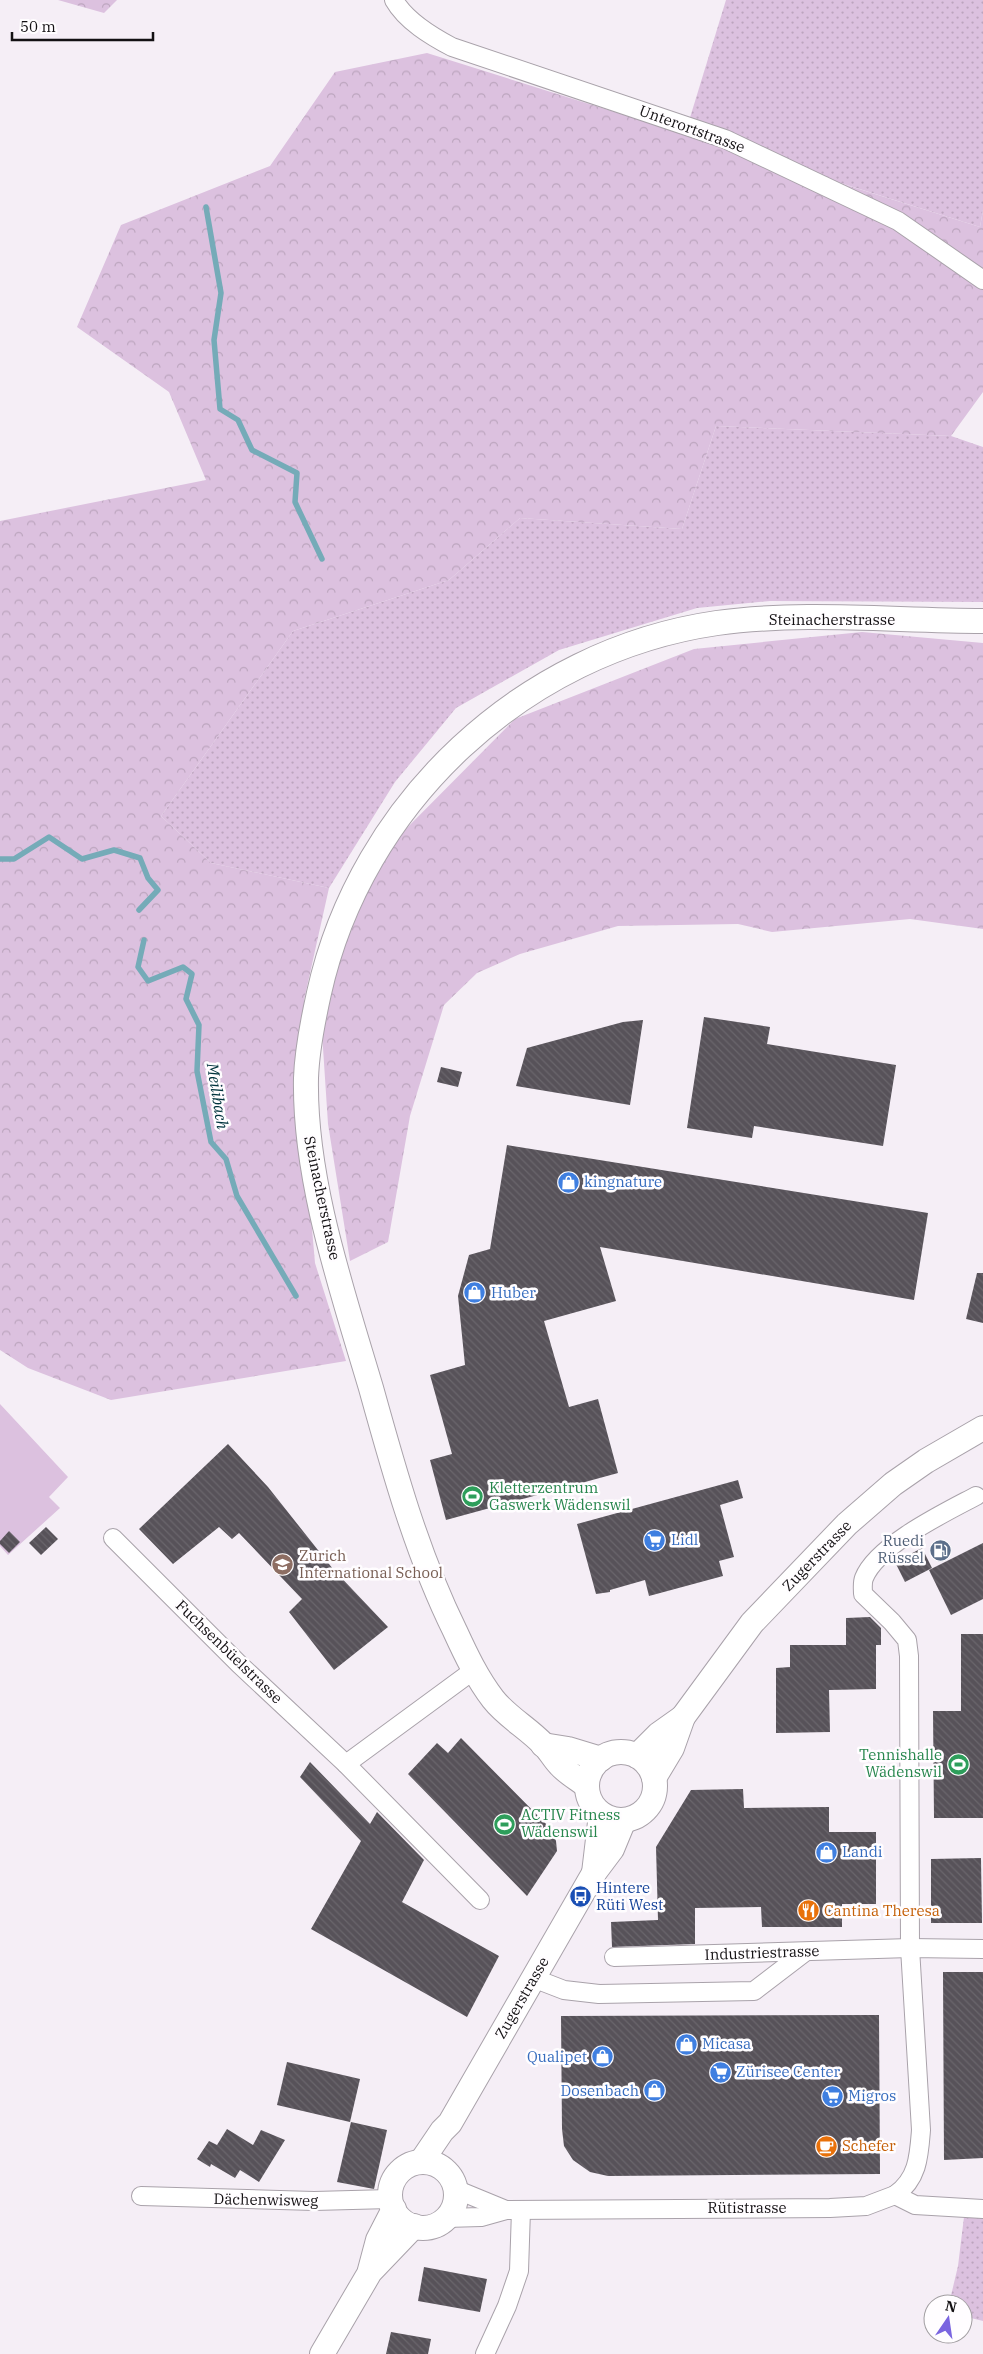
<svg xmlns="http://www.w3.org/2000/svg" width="983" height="2354" font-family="'IBM Plex Serif',serif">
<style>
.grass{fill:url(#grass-dots)}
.forest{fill:url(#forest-crowns)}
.garden{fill:#dcc1df}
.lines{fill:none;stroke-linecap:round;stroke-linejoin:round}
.stream{stroke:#75abb8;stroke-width:5.5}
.building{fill:url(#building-back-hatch)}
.street-casing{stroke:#a9a2aa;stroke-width:20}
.secondary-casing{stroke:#a9a2aa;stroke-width:26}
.street{stroke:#fff;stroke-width:18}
.secondary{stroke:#fff;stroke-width:24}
.labels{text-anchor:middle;stroke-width:5;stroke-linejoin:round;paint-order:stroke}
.street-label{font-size:15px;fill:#131013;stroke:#fffdff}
.shop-label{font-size:15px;fill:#366cbe;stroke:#fffdff;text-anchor:start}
.leisure-label{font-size:15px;fill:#27864d;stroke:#fffdff;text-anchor:start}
.service-label{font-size:15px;fill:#4e5e75;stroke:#fffdff;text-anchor:end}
.education-label{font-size:15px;fill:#785e54;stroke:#fffdff;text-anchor:start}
.transit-label{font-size:15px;fill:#164399;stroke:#fffdff;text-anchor:start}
.food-label{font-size:15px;fill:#c56008;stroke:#fffdff;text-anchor:start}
.water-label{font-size:16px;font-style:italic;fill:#00343e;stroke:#fffdff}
</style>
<defs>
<pattern id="grass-dots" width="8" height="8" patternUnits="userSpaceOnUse" patternTransform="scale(1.25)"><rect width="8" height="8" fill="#dcc1df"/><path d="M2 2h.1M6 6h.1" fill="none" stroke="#bca5be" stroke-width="1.8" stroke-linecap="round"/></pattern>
<pattern id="forest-crowns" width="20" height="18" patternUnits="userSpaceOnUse" patternTransform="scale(1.25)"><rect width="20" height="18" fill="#dcc1df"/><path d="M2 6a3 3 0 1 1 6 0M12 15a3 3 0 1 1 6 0" fill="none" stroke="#bca5be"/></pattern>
<pattern id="building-back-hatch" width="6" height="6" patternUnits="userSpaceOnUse" patternTransform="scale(1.25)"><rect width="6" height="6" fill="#575259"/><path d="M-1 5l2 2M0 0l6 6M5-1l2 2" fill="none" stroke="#6a666c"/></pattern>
</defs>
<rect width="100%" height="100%" fill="#f5eef6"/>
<!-- grass -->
<g class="grass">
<path d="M726 0H983V210L980 227 685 134Z"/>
<path d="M716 426 951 436 983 447V602L770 601 697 608 559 650 456 708 395 782 329 888 211 863 161 816 293 631 449 580 520 518 682 529Z"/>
<path d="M977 2209H983V2321L963 2316V2304H949L958 2266 964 2217Z"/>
</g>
<!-- forest -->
<g class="forest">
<path d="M58 0H117L104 13Z"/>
<path d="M427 53 980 227 983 210V392L951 436 716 426 682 529 520 518 449 580 293 631 161 816 211 863 329 888 304 1000 303 1126 315 1263 346 1361 111 1400 28 1368 0 1350V521L206 480 169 392 77 327 121 225 270 166 335 72Z"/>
<path d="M862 632 983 643V929L910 919 772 932 738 924 618 926 520 954 477 973 444 1005 410 1116 388 1242 350 1261 328 1124 320 1002 385 850 515 719 694 649Z"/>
</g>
<!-- garden -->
<path class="garden" d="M0 1404 68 1477 49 1497 60 1508 8 1555 0 1546Z"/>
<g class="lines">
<!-- stream -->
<g class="stream">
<path d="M206 207 221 293 214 340 220 409 238 420 252 450 297 473 295 502 322 559"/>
<path d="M0 859H14L49 837 82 859 114 850 140 858 148 878 158 890 139 910"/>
<path d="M144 940 138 967 148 981 183 967 192 974 186 999 199 1025 197 1071 211 1142 226 1159 237 1196 296 1296"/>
</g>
</g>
<!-- building -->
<g class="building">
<path d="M704 1017 770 1027 767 1044 896 1065 883 1146 754 1126 752 1138 687 1128Z"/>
<path d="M643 1020 630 1105 516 1086 527 1048 623 1022Z"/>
<path d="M441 1067 462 1072 458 1087 437 1082Z"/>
<path d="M507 1145 928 1213 914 1300 600 1247 616 1301 544 1321 569 1407 598 1399 618 1473 446 1520 430 1460 452 1454 430 1375 465 1365 458 1296 469 1255 490 1249Z"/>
<path d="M977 1273H983V1323L966 1319Z"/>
<path d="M228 1444 268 1487 333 1569 388 1627 334 1670 289 1612 302 1599 239 1533 232 1539 219 1527 173 1564 139 1529Z"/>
<path d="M738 1480 743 1498 720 1505 734 1557 719 1561 723 1576 649 1596 645 1580 610 1590V1592L596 1594 577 1524Z"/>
<path d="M46 1527 58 1539 41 1555 29 1543Z"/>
<path d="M9 1531 20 1542 9 1553 0 1544V1541Z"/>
<path d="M983 1543V1599L951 1615 929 1570Z"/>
<path d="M922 1548 932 1568 905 1582 895 1562Z"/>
<path d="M870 1617 881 1628V1645H876V1689L829 1690 830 1732 776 1733V1668L790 1667V1645H846V1618Z"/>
<path d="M961 1634H983V1818H934L933 1711H961Z"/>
<path d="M461 1738 551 1829 556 1841 557 1851 527 1896 408 1774 437 1743 448 1753Z"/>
<path d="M310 1762 370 1824 377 1812 424 1860 402 1902 499 1956 467 2017 311 1929 361 1841 300 1777Z"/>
<path d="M743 1789 744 1808 829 1807V1832H876V1904H842V1927H762L761 1907 695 1908V1944L612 1947 611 1922 658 1920 656 1847 691 1790Z"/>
<path d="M981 1858 982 1923H931V1859Z"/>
<path d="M943 1972H983V2158L944 2160Z"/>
<path d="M879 2015 880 2174 608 2176 590 2172 573 2160 564 2146 562 2129 561 2016Z"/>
<path d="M287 2062 360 2079 350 2122 277 2105Z"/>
<path d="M351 2122 387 2130 374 2189 337 2182Z"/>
<path d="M227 2129 253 2145 261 2130 285 2140 259 2182 240 2170 235 2178 211 2164 210 2167 197 2159 209 2141 217 2145Z"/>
<path d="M424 2267 487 2279 480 2312 418 2301Z"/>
<path d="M391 2332 431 2339 428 2354H386Z"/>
</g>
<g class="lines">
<defs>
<g id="street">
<path d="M394 0C406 21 431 36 452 47L725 139 898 221 983 280"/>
<path d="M113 1538 239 1664 346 1764 474 1670"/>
<path d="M346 1764 480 1900"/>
<path d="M614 1957 910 1948 983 1949"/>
<path d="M533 1978 564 1990 599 1994 754 1991 805 1952"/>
<path d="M455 2189 506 2210"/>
<path d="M895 2195C918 2179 919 2156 921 2130L910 1948 909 1656 907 1640 892 1622 863 1594C863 1589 862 1583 864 1578 877 1545 946 1512 976 1496"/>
<path d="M141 2196 314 2201 390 2199"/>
<path d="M446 2218 481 2217 506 2210 830 2208 866 2206 895 2195 915 2205 983 2209"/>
<path d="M485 2354 507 2306 519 2271 521 2210"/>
</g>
<g id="secondary">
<path d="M543 1745 568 1749 601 1759"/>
<circle cx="621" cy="1786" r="34"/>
<path d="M637 1756 659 1734 683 1717"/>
<path d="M654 1778 672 1748 683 1717 752 1623 847 1524 893 1484 926 1461 983 1428"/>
<path d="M587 1786C578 1779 567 1773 560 1765 554 1759 550 1751 544 1745 528 1728 507 1717 493 1699 477 1678 466 1655 455 1631 417 1554 394 1471 371 1388 342 1290 304 1180 306 1078 307 1049 313 1020 319 993 361 803 523 651 717 623 804 611 895 621 983 621"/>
<path d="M594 1873 601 1814"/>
<path d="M421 2162 442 2131 450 2123 594 1873 612 1849 624 1820"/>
<circle cx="423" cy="2195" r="33"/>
<path d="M370 2270 378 2240 394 2209"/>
<path d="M322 2354 370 2272 414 2226"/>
</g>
</defs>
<!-- street casing -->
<use href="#street" class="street-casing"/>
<!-- secondary casing -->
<use href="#secondary" class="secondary-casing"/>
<!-- street -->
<use href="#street" class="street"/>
<!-- secondary -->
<use href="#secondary" class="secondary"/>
</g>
<!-- icons -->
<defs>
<symbol id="shop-disc" viewBox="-11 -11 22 22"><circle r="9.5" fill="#3f7fe0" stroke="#fffdff"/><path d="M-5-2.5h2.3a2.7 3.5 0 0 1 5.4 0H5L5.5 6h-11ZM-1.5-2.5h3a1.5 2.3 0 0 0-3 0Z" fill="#fff"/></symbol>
<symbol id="stadium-disc" viewBox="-11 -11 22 22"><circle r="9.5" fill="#2e9e5b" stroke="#fffdff"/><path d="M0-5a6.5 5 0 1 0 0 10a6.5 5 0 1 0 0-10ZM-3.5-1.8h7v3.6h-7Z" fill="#fff"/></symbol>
<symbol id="supermarket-disc" viewBox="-11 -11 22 22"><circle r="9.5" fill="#3f7fe0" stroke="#fffdff"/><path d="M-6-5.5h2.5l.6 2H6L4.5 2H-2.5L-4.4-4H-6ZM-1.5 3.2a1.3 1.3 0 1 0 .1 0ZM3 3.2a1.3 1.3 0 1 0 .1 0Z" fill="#fff"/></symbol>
<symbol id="fuel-disc" viewBox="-11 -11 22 22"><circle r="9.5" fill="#5c6f8a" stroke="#fffdff"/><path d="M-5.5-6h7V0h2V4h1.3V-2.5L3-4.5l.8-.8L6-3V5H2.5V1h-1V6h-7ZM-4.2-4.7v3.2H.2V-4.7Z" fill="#fff"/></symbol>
<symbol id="school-disc" viewBox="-11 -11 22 22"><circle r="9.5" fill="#8d6e63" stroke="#fffdff"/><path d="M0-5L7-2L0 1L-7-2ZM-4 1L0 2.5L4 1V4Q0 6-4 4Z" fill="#fff"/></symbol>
<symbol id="bus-disc" viewBox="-11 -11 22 22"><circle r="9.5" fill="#1a4fb4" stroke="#fffdff"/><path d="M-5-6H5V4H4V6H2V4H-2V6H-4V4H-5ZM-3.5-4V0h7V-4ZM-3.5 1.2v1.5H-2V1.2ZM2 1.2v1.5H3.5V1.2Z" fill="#fff"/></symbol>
<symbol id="restaurant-disc" viewBox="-11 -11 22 22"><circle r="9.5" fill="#e8710a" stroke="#fffdff"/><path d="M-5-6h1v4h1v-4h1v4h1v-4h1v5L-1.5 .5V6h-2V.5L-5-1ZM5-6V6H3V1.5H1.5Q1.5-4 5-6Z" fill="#fff"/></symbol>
<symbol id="cafe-disc" viewBox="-11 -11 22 22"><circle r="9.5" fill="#e8710a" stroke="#fffdff"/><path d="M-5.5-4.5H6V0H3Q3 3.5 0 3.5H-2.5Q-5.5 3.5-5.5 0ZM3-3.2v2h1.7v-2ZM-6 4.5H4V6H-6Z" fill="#fff"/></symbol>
</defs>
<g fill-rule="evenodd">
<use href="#shop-disc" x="556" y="1170" width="25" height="25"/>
<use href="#shop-disc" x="462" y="1280" width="25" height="25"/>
<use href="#stadium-disc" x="460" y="1484" width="25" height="25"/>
<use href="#supermarket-disc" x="642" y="1528" width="25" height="25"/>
<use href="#fuel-disc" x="928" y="1538" width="25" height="25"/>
<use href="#school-disc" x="270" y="1552" width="25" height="25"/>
<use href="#stadium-disc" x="946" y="1752" width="25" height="25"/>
<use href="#stadium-disc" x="492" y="1812" width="25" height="25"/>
<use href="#shop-disc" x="814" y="1840" width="25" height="25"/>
<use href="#bus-disc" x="568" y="1884" width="25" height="25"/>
<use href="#restaurant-disc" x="796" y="1898" width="25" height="25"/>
<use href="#shop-disc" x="674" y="2032" width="25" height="25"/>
<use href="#shop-disc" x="590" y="2044" width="25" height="25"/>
<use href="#supermarket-disc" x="708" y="2060" width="25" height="25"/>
<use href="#shop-disc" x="642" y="2078" width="25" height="25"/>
<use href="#supermarket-disc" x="820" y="2084" width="25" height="25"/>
<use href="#cafe-disc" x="814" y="2134" width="25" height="25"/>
</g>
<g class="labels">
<!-- street labels -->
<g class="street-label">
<text transform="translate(692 129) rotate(20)" y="5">Unterortstrasse</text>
<text x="832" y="625">Steinacherstrasse</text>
<text transform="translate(322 1198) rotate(78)" y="5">Steinacherstrasse</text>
<text transform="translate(817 1556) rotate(-46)" y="5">Zugerstrasse</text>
<text transform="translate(229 1652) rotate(44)" y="5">Fuchsenbüelstrasse</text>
<text transform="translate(762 1953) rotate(-2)" y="5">Industriestrasse</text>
<text transform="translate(522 1998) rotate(-60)" y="5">Zugerstrasse</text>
<text transform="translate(266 2200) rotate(1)" y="5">Dächenwisweg</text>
<text x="747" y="2213">Rütistrasse</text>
</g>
<!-- shop labels -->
<g class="shop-label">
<text x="584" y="1187">kingnature</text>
<text x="491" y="1298">Huber</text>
<text x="671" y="1545">Lidl</text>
<text x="842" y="1857">Landi</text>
<text x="702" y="2049">Micasa</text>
<text x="587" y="2062" text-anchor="end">Qualipet</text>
<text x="736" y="2077">Zürisee Center</text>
<text x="639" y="2096" text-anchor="end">Dosenbach</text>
<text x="848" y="2101">Migros</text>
</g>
<!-- leisure labels -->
<g class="leisure-label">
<text x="489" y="1493">Kletterzentrum<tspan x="489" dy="17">Gaswerk Wädenswil</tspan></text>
<text x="942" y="1760" text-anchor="end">Tennishalle<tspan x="942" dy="17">Wädenswil</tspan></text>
<text x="521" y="1820">ACTIV Fitness<tspan x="521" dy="17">Wädenswil</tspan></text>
</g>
<!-- service labels -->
<g class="service-label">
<text x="924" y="1546">Ruedi<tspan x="924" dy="17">Rüssel</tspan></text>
</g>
<!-- education labels -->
<g class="education-label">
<text x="299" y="1561">Zurich<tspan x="299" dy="17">International School</tspan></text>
</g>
<!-- transit labels -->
<g class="transit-label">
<text x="596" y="1893">Hintere<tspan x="596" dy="17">Rüti West</tspan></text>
</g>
<!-- food labels -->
<g class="food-label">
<text x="824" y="1916">Cantina Theresa</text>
<text x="842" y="2151">Schefer</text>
</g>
<!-- water labels -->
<g class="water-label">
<text transform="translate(218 1096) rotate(81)" y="6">Meilibach</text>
</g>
</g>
<!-- north arrow -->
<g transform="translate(948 2319) rotate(13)"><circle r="24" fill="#fffdff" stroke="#a19ea1"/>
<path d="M0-4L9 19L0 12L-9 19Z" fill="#7a65e0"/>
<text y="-8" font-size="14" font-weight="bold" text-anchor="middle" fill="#131013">N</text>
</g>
<!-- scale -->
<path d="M12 32v8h141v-8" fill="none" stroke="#131013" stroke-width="2.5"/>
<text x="20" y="32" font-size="15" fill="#131013" stroke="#fffdff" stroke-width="4" paint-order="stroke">50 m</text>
</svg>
